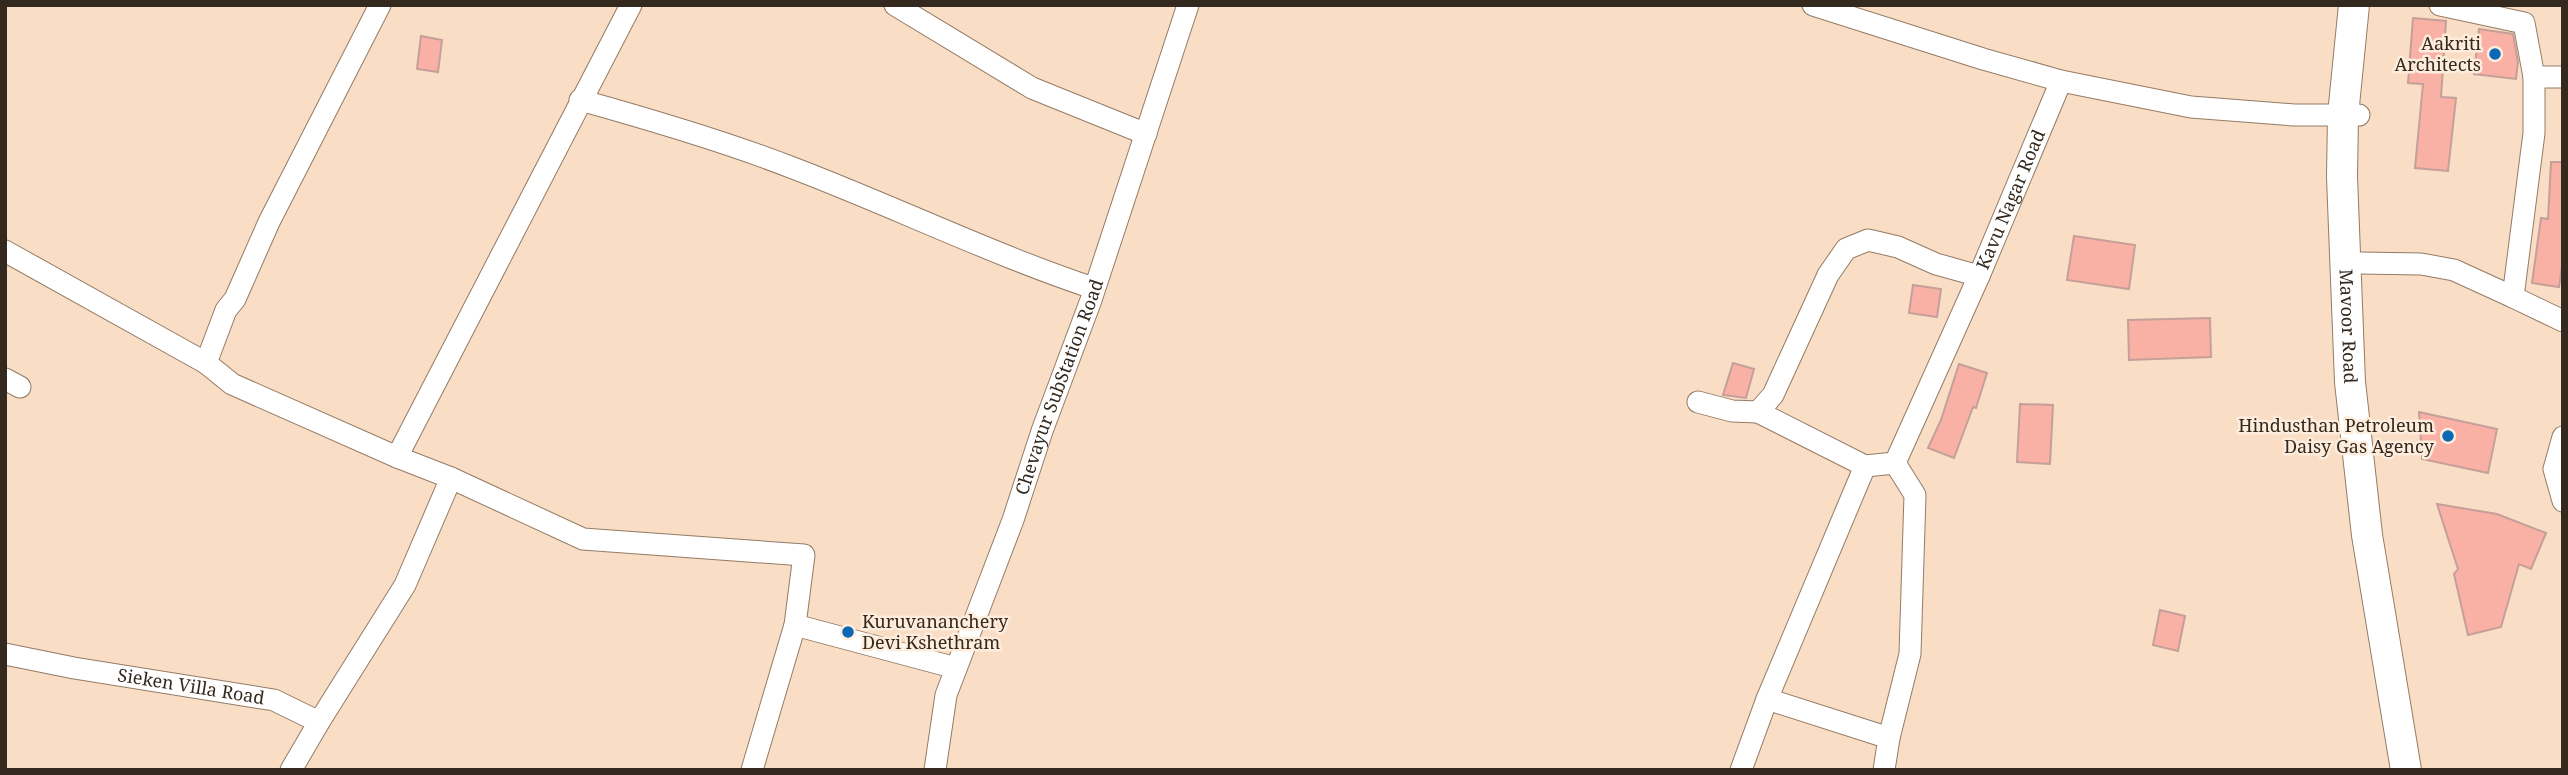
<svg xmlns="http://www.w3.org/2000/svg" width="2568" height="775" font-family="'Noto Serif',serif">
<style>
.building{fill:#f9b1a6;stroke:#c59f99;stroke-width:2}
.lines{fill:none;stroke-linecap:round;stroke-linejoin:round}
.street-casing{stroke:#957b65;stroke-width:23}
.secondary-casing{stroke:#957b65;stroke-width:32}
.street{stroke:#fff;stroke-width:21}
.secondary{stroke:#fff;stroke-width:30}
.poi-dot{fill:#0a68b5;stroke:#feecdd;stroke-width:2.5}
.labels{text-anchor:middle;stroke-width:5;stroke-linejoin:round;paint-order:stroke}
.poi-label{font-size:18px;fill:#34291f;stroke:#feecdd;text-anchor:end}
.street-label{font-size:18px;fill:#34291f;stroke:#feecdd}
</style>
<rect width="100%" height="100%" fill="#f9ddc4"/>
<!-- building -->
<g class="building">
<path d="M2413 18 2446 21 2441 97 2456 98 2448 171 2415 168 2423 84 2408 83Z"/>
<path d="M2479 29 2513 34 2518 62 2516 79 2474 74Z"/>
<path d="M421 36 442 40 438 72 417 69Z"/>
<path d="M2551 162H2563V260L2559 287 2532 283 2541 218 2548 219Z"/>
<path d="M2074 236 2135 245 2129 289 2067 280Z"/>
<path d="M1913 285 1941 289 1937 317 1909 313Z"/>
<path d="M2210 318 2211 357 2129 360 2128 320Z"/>
<path d="M1733 363 1754 369 1746 398 1723 395Z"/>
<path d="M1959 364 1987 373 1976 408 1973 407 1954 458 1928 448 1941 420Z"/>
<path d="M2020 404 2053 405 2050 464 2017 462Z"/>
<path d="M2419 412 2497 429 2488 473 2422 459Z"/>
<path d="M2437 504 2497 514 2546 533 2531 569 2519 564 2501 627 2468 635 2454 574 2458 569Z"/>
<path d="M2160 610 2185 616 2178 651 2153 645Z"/>
</g>
<g class="lines">
<defs>
<g id="street">
<path d="M380 5 269 222 235 299 226 310 206 363 232 384 397 457 451 478 583 539 804 555 795 625 956 668"/>
<path d="M895 5 1032 88 1146 134"/>
<path d="M1813 5 1983 59 2061 81"/>
<path d="M2440 5 2524 23 2534 77H2563"/>
<path d="M580 100C652 120 724 141 793 168 893 206 991 254 1093 288"/>
<path d="M5 251 206 363"/>
<path d="M2360 263 2421 264 2454 270 2513 297 2534 133V77"/>
<path d="M2513 297 2563 321"/>
<path d="M5 379 20 387"/>
<path id="s1" d="M1698 402 1732 411 1758 412 1773 395 1828 275 1846 249 1868 240 1898 247 1936 264 1979 276 2061 81 2191 107 2294 115H2359"/>
<path d="M1758 412 1865 466 1895 463 1979 276"/>
<path d="M2563 437 2554 469 2563 501"/>
<path d="M397 457 631 5"/>
<path id="s2" d="M5 654 74 668 274 700 319 722 291 770"/>
<path d="M1767 699 1889 738 1884 770"/>
<path d="M319 722 405 585 451 478"/>
<path d="M1889 738 1910 654 1915 495 1895 463"/>
<path d="M752 770 795 625"/>
<path id="s3" d="M935 770 946 695 1013 520 1042 431 1091 300 1188 5"/>
<path d="M1741 770 1767 699 1865 466"/>
</g>
<g id="secondary">
<path id="s4" d="M2354 5 2343 115 2342 177 2350 382 2367 535 2406 770"/>
</g>
</defs>
<!-- street casing -->
<use href="#street" class="street-casing"/>
<!-- secondary casing -->
<use href="#secondary" class="secondary-casing"/>
<!-- street -->
<use href="#street" class="street"/>
<!-- secondary -->
<use href="#secondary" class="secondary"/>
</g>
<!-- markers -->
<g class="poi-dot">
<circle cx="2495" cy="54" r="7"/>
<circle cx="2448" cy="436" r="7"/>
<circle cx="848" cy="632" r="7"/>
</g>
<g class="labels">
<!-- poi labels -->
<g class="poi-label">
<text x="2481" y="50">Aakriti<tspan x="2481" dy="21">Architects</tspan></text>
<text x="2434" y="432">Hindusthan Petroleum<tspan x="2434" dy="21">Daisy Gas Agency</tspan></text>
<text x="862" y="628" text-anchor="start">Kuruvananchery<tspan x="862" dy="21">Devi Kshethram</tspan></text>
</g>
<!-- street labels -->
<g class="street-label">
<text dy="6" stroke="none"><textPath href="#s1" startOffset="471">Kavu Nagar Road</textPath></text>
<text dy="6" stroke="none"><textPath href="#s4" startOffset="322">Mavoor Road</textPath></text>
<text dy="6" stroke="none"><textPath href="#s3" startOffset="404">Chevayur SubStation Road</textPath></text>
<text dy="6" stroke="none"><textPath href="#s2" startOffset="189">Sieken Villa Road</textPath></text>
</g>
</g>
<!-- border -->
<rect width="2568" height="775" fill="none" stroke="#34291f" stroke-width="14"/>
</svg>
